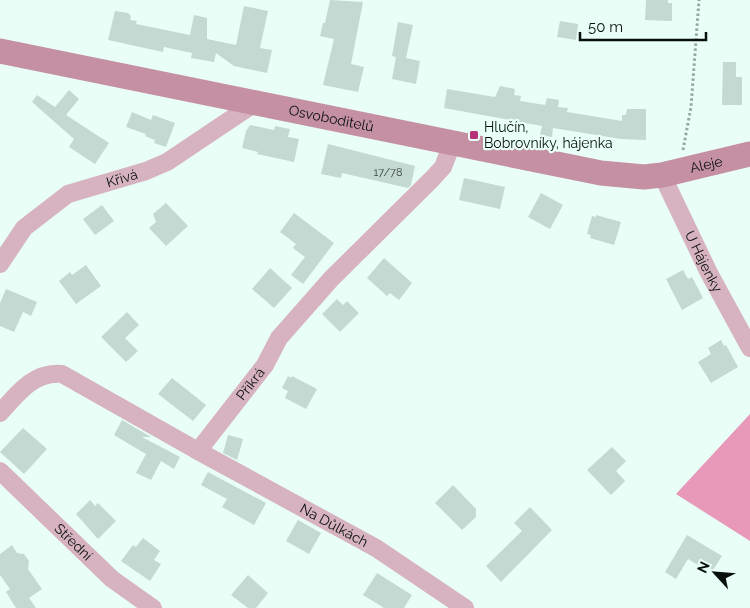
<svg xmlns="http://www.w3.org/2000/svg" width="750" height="608" font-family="Raleway,sans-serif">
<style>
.forest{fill:#e898b9}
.building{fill:#c3d9d1}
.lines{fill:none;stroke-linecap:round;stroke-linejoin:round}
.path{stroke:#97a8a2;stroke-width:3;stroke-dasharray:2.5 2.5;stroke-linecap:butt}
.street{stroke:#d7b2c0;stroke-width:18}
.secondary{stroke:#c58fa4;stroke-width:25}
.poi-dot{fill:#b73276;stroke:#e8fef6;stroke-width:2}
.labels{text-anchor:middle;stroke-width:4.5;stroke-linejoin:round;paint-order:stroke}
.number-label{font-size:11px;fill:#37423e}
.street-label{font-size:14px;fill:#08100d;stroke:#e8fef6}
.poi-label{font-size:14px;fill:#08100d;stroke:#e8fef6;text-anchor:start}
</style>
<rect width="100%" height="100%" fill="#e8fef6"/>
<!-- forest -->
<path class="forest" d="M750 414V541L676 494Z"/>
<!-- building -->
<g class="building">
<path d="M330 0 363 2 351 64 364 67 358 92 323 85 334 39 320 36 323 23H325Z"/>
<path d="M646 0H668V3H672V21L645 20Z"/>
<path d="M244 6 268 11 260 48 272 50 267 73 234 66 216 53 214 62 191 58 192 53 164 47 163 52 108 40 115 11 128 13 131 16 130 20 137 21 136 24 190 35 194 15 207 18V39L236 45Z"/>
<path d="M560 21 578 24 576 40 557 37Z"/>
<path d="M398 22 413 25 406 58 420 61 416 84 392 79 396 57 392 56Z"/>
<path d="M723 62H736V77H742V105H722Z"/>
<path d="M500 86 515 89 514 95 521 96 520 101 545 105 547 98 559 100 558 107 568 108 567 112 622 121V115H626L627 109H646V140L621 139 553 128 552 137 540 135 542 126 444 108 447 89 495 97Z"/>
<path d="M69 90 79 99 66 115 109 143 95 164 69 147 74 139 32 102 37 95 55 107Z"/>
<path d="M132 112 151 120 153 115 175 123 166 147 154 143 155 140 145 136 146 134 126 127Z"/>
<path d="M250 125 274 130 275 126 290 129 288 137 299 139 294 162 257 154 258 152 242 148 246 131Z"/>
<path d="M328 144 415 166 411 185 408 188 342 173 341 178 321 174Z"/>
<path d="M464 178 505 187 500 209 459 200Z"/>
<path d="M541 193 563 205 550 229 528 217Z"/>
<path d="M166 203 188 226 166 246 149 228 156 222 153 214Z"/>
<path d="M102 205 114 221 95 235 83 219Z"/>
<path d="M294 213 334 243 303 284 291 275 305 257 293 248 296 244 280 232Z"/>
<path d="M596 215 621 222 614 245 590 238 591 235 587 234 592 216 596 217Z"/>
<path d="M384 258 412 283 399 300 390 293 387 296 367 278Z"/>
<path d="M86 265 101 286 76 304 59 281 70 272 72 275Z"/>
<path d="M270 268 292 288 274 308 252 289Z"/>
<path d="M683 270 688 279 692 277 703 298 682 310 666 279Z"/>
<path d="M6 289 37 302 31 316 23 312 14 332 0 326V303Z"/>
<path d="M337 299 343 305 347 301 359 313 340 332 322 314Z"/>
<path d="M127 312 139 325 125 338 138 351 126 362 101 337Z"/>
<path d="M721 340 724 346 726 345 738 367 711 383 698 362 711 354 708 348Z"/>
<path d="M288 376 291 378 292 376 317 389 306 409 285 398 288 391 282 388Z"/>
<path d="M172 378 206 405 193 421 158 394Z"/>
<path d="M122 420 151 437H142L180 457 174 469 161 461 151 480 136 473 146 454 114 435Z"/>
<path d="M23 428 47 449 24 474 0 452Z"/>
<path d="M228 435 243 439 237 460 223 453Z"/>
<path d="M612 447 626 461 616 471 625 481 611 495 587 470Z"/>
<path d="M208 472 266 503 254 525 222 507 227 499 201 485Z"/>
<path d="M453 485 476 509V517L462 530 435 503Z"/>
<path d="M90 500 95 506 98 503 116 521 98 539 76 514Z"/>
<path d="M530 507 552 530 501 582 486 566 522 531 514 523Z"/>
<path d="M298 520 321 533 309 554 286 541Z"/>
<path d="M687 535 722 556 711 573 688 559 676 579 665 572Z"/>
<path d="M143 538 160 551 154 560 161 564 150 581 121 561 133 545 136 547Z"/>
<path d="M12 545 17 553 24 554 29 561 28 569 42 589 29 598 36 608H16L6 592 10 589 0 575V554Z"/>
<path d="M377 573 412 595 404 608H384L363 595Z"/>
<path d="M248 575 268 593 256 608H248L231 595Z"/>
</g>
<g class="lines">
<!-- path -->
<path class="path" d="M683 150 691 107 699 0"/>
<!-- street -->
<g class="street">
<path id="s1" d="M662 175 709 273 750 348"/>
<path id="s2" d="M0 264 24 228 68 194 146 171 167 162 255 103"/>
<path id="s3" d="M0 413C17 394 34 371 62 374L198 451 265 365 279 338 331 279 432 179 443 167 452 144"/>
<path id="s4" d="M198 451 376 548 465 608"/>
<path id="s5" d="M0 471 112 579 153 608"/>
</g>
<!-- secondary -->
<path class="secondary" id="s6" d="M0 51 601 173 644 177 662 175 750 154"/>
</g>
<!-- markers -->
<rect class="poi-dot" x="469" y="130" width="10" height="10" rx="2.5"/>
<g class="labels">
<!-- number labels -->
<g class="number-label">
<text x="388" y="176">17/78</text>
</g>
<!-- street labels -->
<g class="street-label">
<text dy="5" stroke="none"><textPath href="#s6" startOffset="338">Osvoboditelů</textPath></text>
<text dy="5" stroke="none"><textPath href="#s6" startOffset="720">Aleje</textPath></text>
<text dy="5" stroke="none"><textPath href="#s2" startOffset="155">Křivá</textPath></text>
<text dy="5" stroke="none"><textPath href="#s1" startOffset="96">U Hájenky</textPath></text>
<text dy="5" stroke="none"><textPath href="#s3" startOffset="318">Příkrá</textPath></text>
<text dy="5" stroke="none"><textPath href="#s4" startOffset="155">Na Důlkách</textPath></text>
<text dy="5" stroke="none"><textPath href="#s5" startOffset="102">Střední</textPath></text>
</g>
<!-- poi labels -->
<g class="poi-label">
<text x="484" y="132">Hlučín,<tspan x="484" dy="16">Bobrovníky, hájenka</tspan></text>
</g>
</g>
<!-- north arrow -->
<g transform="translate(715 573) rotate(296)" stroke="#e8fef6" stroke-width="4" paint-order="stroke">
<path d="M0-4L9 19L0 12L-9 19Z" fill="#08100d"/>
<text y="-8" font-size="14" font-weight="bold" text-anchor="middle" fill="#08100d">N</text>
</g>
<!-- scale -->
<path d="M580 32v8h126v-8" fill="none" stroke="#08100d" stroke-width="2.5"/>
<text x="588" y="32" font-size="15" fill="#08100d" stroke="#e8fef6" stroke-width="4" paint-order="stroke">50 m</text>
</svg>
